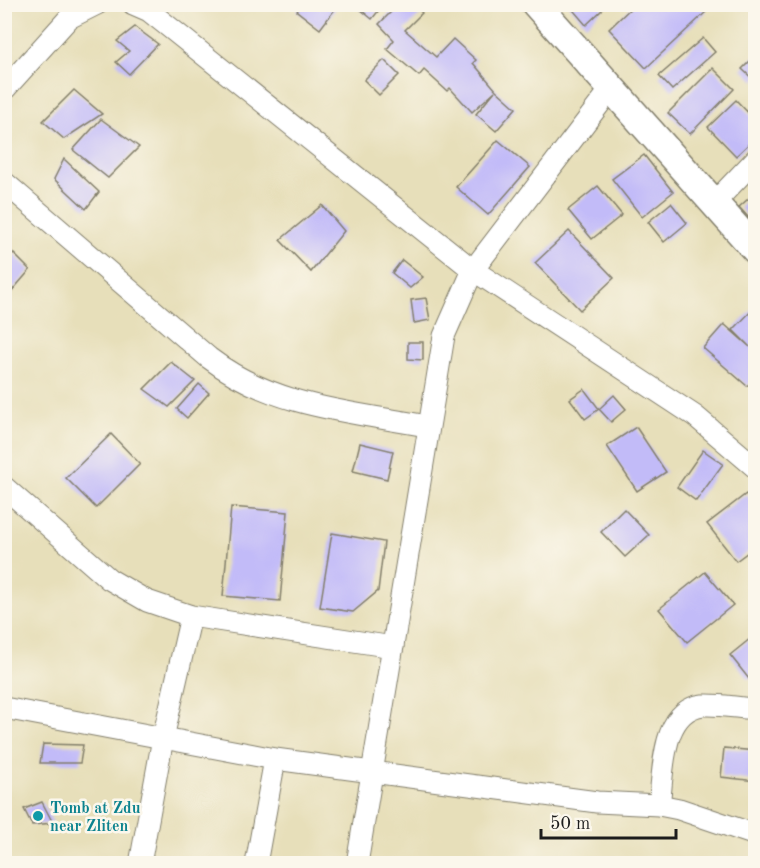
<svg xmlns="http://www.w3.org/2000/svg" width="760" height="868" font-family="'Old Standard TT',serif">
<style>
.building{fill:#c2bbf8}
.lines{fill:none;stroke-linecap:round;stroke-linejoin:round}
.street-casing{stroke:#827e6b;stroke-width:23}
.secondary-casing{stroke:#827e6b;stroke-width:31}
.street{stroke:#fff;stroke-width:21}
.secondary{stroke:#fff;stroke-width:28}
.culture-dot{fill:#0f9aa8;stroke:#fbf7ec;stroke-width:2}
.labels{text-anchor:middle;stroke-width:5;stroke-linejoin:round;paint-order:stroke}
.culture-label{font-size:16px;font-weight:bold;fill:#0d838f;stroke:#fbf7ec;text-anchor:start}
</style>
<rect width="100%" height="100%" fill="#fbf7ec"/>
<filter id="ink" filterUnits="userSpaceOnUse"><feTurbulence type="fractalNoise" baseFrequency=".0167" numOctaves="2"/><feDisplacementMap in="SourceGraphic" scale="12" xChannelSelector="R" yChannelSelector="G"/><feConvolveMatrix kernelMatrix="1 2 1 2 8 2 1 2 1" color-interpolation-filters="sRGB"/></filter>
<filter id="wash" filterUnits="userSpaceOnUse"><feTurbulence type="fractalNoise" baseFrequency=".008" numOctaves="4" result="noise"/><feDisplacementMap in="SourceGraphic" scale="24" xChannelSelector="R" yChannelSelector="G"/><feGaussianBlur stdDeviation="1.35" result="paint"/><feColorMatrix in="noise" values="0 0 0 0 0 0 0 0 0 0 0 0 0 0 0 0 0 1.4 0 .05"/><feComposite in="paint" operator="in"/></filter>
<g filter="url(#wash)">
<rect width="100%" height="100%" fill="#e7dfba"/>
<g id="blocks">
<!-- building -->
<g class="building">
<path d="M302 4H339L320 29 297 11Z"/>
<path d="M354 4H384L372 19Z"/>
<path d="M399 4H414L422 13 405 30 436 57 453 39 476 60 473 63 496 90 516 108 496 131 476 114 495 91 472 112 450 88 447 91 424 70 419 76 387 49 394 40 379 24Z"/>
<path d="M568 4H600L603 9 586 25Z"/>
<path d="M635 4H700L706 12 646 68 609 29Z"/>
<path d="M135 27 158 44 129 74 116 62 129 51 117 41Z"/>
<path d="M703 38 715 52 672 90 659 76Z"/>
<path d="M756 55V82L742 69Z"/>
<path d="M384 60 399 75 379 95 364 80Z"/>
<path d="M713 68 734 89 690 134 668 113Z"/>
<path d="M74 90 102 114 64 139 43 121Z"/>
<path d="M736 100 756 121V137L736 156 708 127Z"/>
<path d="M101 119 139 147 108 178 73 150Z"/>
<path d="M498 140 530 167 488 215 456 187Z"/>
<path d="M644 155 673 192 642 217 612 179Z"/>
<path d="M64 159 99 192 86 209 54 179Z"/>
<path d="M598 186 622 215 592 239 568 210Z"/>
<path d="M756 192V226L739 207Z"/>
<path d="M671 203 687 223 664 242 648 222Z"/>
<path d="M322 205 344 231 311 272 280 240Z"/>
<path d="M569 231 614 278 580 310 535 263Z"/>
<path d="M4 244 30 270 4 300Z"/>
<path d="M402 260 423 277 410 288 392 273Z"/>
<path d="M426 298 430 320 414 323 411 300Z"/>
<path d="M756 306V377L747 386 703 348 724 324 750 347 733 330Z"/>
<path d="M408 342H423V360L408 359Z"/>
<path d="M171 362 195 381 169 407 144 389Z"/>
<path d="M199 384 209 393 187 418 177 409Z"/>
<path d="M584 389 599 409 614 395 626 409 611 422 599 409 585 419 570 399Z"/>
<path d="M636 427 666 472 637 491 607 446Z"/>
<path d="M111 434 140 464 96 508 66 478Z"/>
<path d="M360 443 393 451 387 479 353 471Z"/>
<path d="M703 450 723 464 696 501 677 487Z"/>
<path d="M746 494 756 505V546L736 561 707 524Z"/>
<path d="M231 507 288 512 280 601 223 596Z"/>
<path d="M624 509 649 535 625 557 601 532Z"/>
<path d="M332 533 384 542 378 591 353 612 320 607Z"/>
<path d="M705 572 733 605 687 642 659 609Z"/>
<path d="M756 634V674L749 679 730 655Z"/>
<path d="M43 744 83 745 80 763H40Z"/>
<path d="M724 748 756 751V781L721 777Z"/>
<path d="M42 802 53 823 32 825 24 809Z"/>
</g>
</g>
</g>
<g filter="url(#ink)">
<use href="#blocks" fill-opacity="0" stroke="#827e6b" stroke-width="1.5"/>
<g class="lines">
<defs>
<g id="street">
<path d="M133 4 149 11 473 270 695 416 756 468"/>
<path d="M4 90 69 18 97 4"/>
<path d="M4 182 209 358C273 407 351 412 428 426"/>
<path d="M714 203 756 159"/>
<path d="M4 487 109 579 147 601 191 616 393 647"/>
<path d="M4 708 275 759 597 802 659 805 679 809 756 835"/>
<path d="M659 805C664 774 660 710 703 705 720 704 739 708 756 709"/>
<path d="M140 864 163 738 191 616"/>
<path d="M256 864 275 759"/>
<path d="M357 864 444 336 473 270 611 89"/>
</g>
<path id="secondary" d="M536 4 756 250"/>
</defs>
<!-- street casing -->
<use href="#street" class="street-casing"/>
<!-- secondary casing -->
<use href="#secondary" class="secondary-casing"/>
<!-- street -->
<use href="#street" class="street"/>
<!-- secondary -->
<use href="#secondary" class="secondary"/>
</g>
</g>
<!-- markers -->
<circle class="culture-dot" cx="38" cy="816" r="6"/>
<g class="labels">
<!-- culture labels -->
<g class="culture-label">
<text x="50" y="813">Tomb at Zdu<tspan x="50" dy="18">near Zliten</tspan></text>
</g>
</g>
<!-- margin -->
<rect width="760" height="868" fill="none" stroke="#fbf7ec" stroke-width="24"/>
<!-- scale -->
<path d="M541 829v9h135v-9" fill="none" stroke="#1c1c1c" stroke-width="3"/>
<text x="550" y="829" font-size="18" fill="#1c1c1c" stroke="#fbf7ec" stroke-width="4.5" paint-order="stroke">50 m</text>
</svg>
